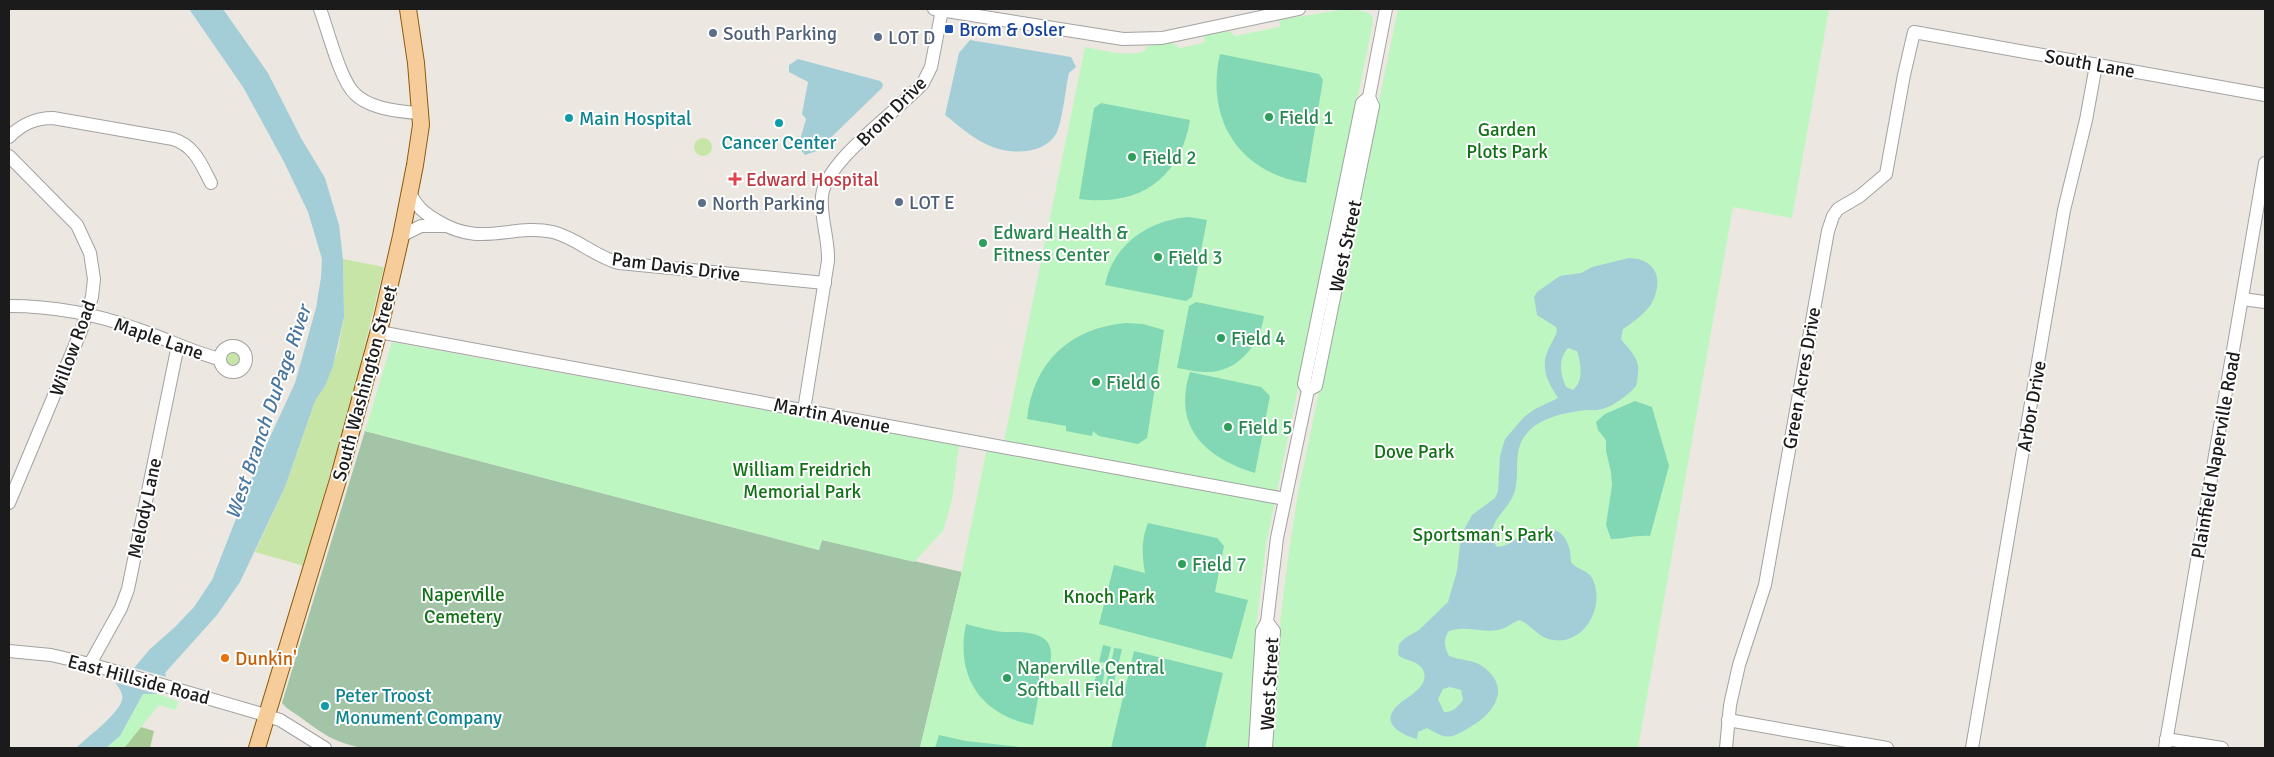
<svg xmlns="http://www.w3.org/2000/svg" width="2274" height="757" font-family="Signika,sans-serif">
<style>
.grass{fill:#c8e5a8}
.forest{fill:#a8ca97}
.cemetery{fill:#a3c4a7}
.park{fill:#bef6c1}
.pitch{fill:#82d8b4}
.water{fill:#a3ced8;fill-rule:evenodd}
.pier{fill:#ece8e1}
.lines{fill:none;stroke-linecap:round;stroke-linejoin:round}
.minor-casing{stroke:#a2a2a2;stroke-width:14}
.major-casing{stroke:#8b5b07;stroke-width:18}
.minor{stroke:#fff;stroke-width:12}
.major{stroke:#f7cc9b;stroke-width:16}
.transit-dot{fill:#1a4fb4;stroke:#fff;stroke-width:2}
.service-dot{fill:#5c6f8a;stroke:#fff;stroke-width:2}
.leisure-dot{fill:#2e9e5b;stroke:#fff;stroke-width:2}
.culture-dot{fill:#0f9aa8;stroke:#fff;stroke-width:2}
.health-dot{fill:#e0444e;stroke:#fff;stroke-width:2}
.food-dot{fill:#e8710a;stroke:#fff;stroke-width:2}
.labels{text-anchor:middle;stroke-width:4;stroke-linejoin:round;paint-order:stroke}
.transit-label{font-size:19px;fill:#164399;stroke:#fff;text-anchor:start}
.service-label{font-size:19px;fill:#4e5e75;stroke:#fff;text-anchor:start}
.street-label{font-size:19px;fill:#1b1b1b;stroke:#fff}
.leisure-label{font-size:19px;fill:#27864d;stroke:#fff;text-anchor:start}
.culture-label{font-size:19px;fill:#0d838f;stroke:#fff;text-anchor:start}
.park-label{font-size:19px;fill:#107215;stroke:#fff}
.health-label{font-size:19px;fill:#be3a42;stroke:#fff;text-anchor:start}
.food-label{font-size:19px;fill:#c56008;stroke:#fff;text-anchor:start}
.water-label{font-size:20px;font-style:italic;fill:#4a779e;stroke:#fff}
</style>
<rect width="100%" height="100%" fill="#ece8e1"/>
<!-- grass -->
<g class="grass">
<circle cx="703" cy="147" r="9"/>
<path d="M343 259 384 267 357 378 304 566 255 552 285 487 315 401 325 386 338 350 344 317Z"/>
<circle cx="232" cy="361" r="9"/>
</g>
<!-- forest -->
<path class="forest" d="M141 727 154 731 150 748H124Z"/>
<!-- cemetery -->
<path class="cemetery" d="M365 431 819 550 822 540 962 572 920 748H362C331 741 325 735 300 717 292 711 289 711 282 703Z"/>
<!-- park -->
<g class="park">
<path d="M1347 9 1367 12 1373 17V22L1266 545 1255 637 1249 748H920L960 580 989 438 1004 441 1085 47C1099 50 1135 58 1146 50L1145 47 1171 42 1180 48 1203 43 1205 39 1203 36 1230 31 1235 36 1279 27 1281 25 1278 20Z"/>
<path d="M1398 9H1829L1792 218 1733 207 1638 748H1272C1274 662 1284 578 1298 493Z"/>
<path d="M392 342 959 446 952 500 943 531 914 562 822 540 819 550 365 431Z"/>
<path d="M143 694H159L179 702 175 710 159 705 124 748H106L120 736Z"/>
</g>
<!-- pitch -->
<g class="pitch">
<path d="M1220 54 1319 74 1323 80 1306 183C1239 173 1205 119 1220 54Z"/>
<path d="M1101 103 1190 120C1180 180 1138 207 1079 199L1094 108Z"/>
<path d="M1189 217 1207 220 1192 297 1186 301 1105 285C1113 244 1149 220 1189 217Z"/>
<path d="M1196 302 1264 316C1260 345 1237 374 1204 372 1195 372 1186 369 1177 368L1189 306Z"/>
<path d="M1126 323 1143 324 1164 330 1147 438 1138 444 1099 436 1093 431 1092 436 1066 431V426L1027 419C1033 362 1070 328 1126 323Z"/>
<path d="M1190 372 1261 387 1270 396 1255 473C1206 458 1172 428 1190 372Z"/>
<path d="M1635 401 1652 407 1669 466 1650 536C1635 535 1625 539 1611 539L1606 525 1612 485 1611 472 1606 451V440L1598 430 1596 422 1605 414Z"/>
<path d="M1148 523 1217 538 1224 546 1215 592 1248 600 1232 659 1099 624 1114 565 1145 573C1142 555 1141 540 1148 523Z"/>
<path d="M966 624C978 627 991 631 1004 632 1022 632 1054 630 1051 658 1050 669 1045 677 1041 687 1037 699 1036 713 1033 725 981 715 955 677 966 624Z"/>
<path d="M1103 645 1111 647 1107 663 1099 662Z"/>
<path d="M1114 648 1122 649 1118 666 1111 664Z"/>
<path d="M1134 651 1223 673 1205 748H1111Z"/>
<path d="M1098 668 1105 669 1102 686 1094 684Z"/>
<path d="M1109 670 1116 672 1113 688 1105 687Z"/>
<path d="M939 735 966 741 1028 748H935Z"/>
</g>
<!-- water -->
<g class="water">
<path d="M189 9H223L268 73 301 138 325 178 339 225 343 259 344 317 333 366 325 386 315 401 285 487 240 582 217 615 165 673 167 679 159 694H143L120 736 106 748H76C87 737 118 715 122 700 124 694 118 687 115 682L134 668 150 649 175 627 194 607 212 580 257 465 295 383 316 308 321 277 322 259 308 212 284 162 243 87Z"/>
<path d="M970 40 1071 57 1076 67 1069 73C1066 86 1062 124 1056 134 1043 156 1007 155 986 144 971 137 958 125 945 115L959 53Z"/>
<path d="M798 59 880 81 883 84 882 88 817 151 805 155 798 147 806 119 802 114 808 82 789 72V65Z"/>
<path d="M1629 258C1659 259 1664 283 1650 306 1643 315 1632 323 1623 329L1621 339C1636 358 1642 360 1636 386 1628 395 1614 406 1602 409 1596 411 1591 410 1586 410 1564 413 1538 417 1524 437 1511 456 1523 481 1511 500 1502 515 1483 528 1497 547 1510 546 1514 539 1524 534 1552 520 1571 532 1571 562 1577 570 1588 570 1592 578 1606 604 1586 645 1553 640 1540 639 1532 626 1520 620 1512 622 1506 629 1498 630 1481 633 1467 625 1449 631 1443 639 1444 646 1449 656 1459 660 1474 660 1482 666 1515 689 1491 717 1465 730 1458 734 1452 738 1444 736 1438 735 1432 730 1427 728L1418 732 1417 739C1403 735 1379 724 1397 706 1406 697 1433 686 1422 668 1416 660 1405 661 1398 655L1399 644 1405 638 1419 630 1448 602 1457 571 1461 535 1472 515 1495 498 1498 491 1500 456 1505 439 1524 417 1535 409 1558 398C1548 382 1540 369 1548 350 1551 343 1555 338 1557 331L1556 327 1537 315 1534 297 1537 292 1560 276 1581 273 1592 267ZM1568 348 1577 351C1581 364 1584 381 1573 390L1566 387C1560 374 1558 359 1568 348ZM1450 687 1461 690 1463 700C1458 706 1453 713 1444 712L1438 699 1443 689Z"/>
</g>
<!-- pier -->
<path class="pier" d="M131 667 170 678 165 691 162 695 113 682 115 675Z"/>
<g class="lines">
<defs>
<g id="minor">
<path d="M320 9C328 30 340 80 355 94 370 109 400 112 420 113"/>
<path d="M934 9 1123 39 1162 38 1299 9"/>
<path d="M9 137C22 124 35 118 53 118L173 139C195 146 201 164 211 183"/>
<path d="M9 156 77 225 90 253 94 279 92 297 81 331 9 503"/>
<path d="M410 193C416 206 424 213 436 220 482 249 510 223 553 232 577 238 595 257 619 263L825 283"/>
<path d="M401 236 421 226H444"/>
<path d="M2242 299 2265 302"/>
<path d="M9 306C52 306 96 314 137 329 165 338 191 352 220 359"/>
<path d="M379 332 1285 499"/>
<circle cx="233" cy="359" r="13"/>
<path d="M1308 390 1316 386 1373 106 1369 97 1386 9"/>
<path d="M804 410 828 261C829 239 820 218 822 196 826 160 898 111 923 83L931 67 942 10"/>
<path d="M9 651 51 655 90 664 255 712 280 720 325 748"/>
<path d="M90 664 121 608 128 589 178 345"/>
<path d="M1728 720 1887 748"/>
<path d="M2166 739 2222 748"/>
<path d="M1255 748 1262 631 1267 622 1277 538 1308 390 1304 384 1362 103 1369 97"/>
<path d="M1266 748 1274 631 1267 622"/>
<path d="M1726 748 1730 705 1739 665 1765 585 1828 231 1833 216 1838 209 1860 196 1886 174 1904 75 1914 32 2265 95"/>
<path d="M1972 748 2064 210 2086 120 2096 65"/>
<path d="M2165 748 2265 163"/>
</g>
<path id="major" d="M257 748 338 480 381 323 401 236 415 165 421 125 416 63 408 9"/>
</defs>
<!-- minor casing -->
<use href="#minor" class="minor-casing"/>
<!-- major casing -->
<use href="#major" class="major-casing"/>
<!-- minor -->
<use href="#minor" class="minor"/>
<!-- major -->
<use href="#major" class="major"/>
</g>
<!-- markers -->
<rect class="transit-dot" x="944" y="24" width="10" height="10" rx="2.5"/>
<g class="service-dot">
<circle cx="713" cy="33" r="5"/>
<circle cx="878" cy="37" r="5"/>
<circle cx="899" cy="202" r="5"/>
<circle cx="702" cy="203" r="5"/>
</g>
<g class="leisure-dot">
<circle cx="1269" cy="117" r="5"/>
<circle cx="1132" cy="157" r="5"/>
<circle cx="983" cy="243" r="5"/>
<circle cx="1158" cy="257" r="5"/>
<circle cx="1221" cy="338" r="5"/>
<circle cx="1096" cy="382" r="5"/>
<circle cx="1228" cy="427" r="5"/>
<circle cx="1182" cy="564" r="5"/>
<circle cx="1007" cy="678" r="5"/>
</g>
<g class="culture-dot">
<circle cx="569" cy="118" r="5"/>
<circle cx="779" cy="123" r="5"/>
<circle cx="325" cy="706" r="5"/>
</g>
<path class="health-dot" d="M732.5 171.5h5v5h5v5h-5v5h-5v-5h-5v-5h5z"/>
<circle class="food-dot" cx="225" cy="658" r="5"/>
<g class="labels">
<!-- transit labels -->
<g class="transit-label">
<text x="959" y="36">Brom &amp; Osler</text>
</g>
<!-- service labels -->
<g class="service-label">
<text x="723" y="40">South Parking</text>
<text x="888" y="44">LOT D</text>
<text x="909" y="209">LOT E</text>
<text x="712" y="210">North Parking</text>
</g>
<!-- street labels -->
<g class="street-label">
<text transform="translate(2090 63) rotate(10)" y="7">South Lane</text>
<text transform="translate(891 111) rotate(-45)" y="7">Brom Drive</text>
<text transform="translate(1345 246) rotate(-78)" y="7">West Street</text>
<text transform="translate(676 266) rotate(7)" y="7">Pam Davis Drive</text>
<text transform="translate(159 338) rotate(19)" y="7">Maple Lane</text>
<text transform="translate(72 348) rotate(-70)" y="7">Willow Road</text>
<text transform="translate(1801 378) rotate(-80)" y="7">Green Acres Drive</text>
<text transform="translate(364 383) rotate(-75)" y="7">South Washington Street</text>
<text transform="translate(2031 406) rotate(-80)" y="7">Arbor Drive</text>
<text transform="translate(832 415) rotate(11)" y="7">Martin Avenue</text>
<text transform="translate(2215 455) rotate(-80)" y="7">Plainfield Naperville Road</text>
<text transform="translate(144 508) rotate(-78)" y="7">Melody Lane</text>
<text transform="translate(139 679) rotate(15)" y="7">East Hillside Road</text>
<text transform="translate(1269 684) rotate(-87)" y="7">West Street</text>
</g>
<!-- leisure labels -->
<g class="leisure-label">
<text x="1279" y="124">Field 1</text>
<text x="1142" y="164">Field 2</text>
<text x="993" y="239">Edward Health &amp;<tspan x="993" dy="22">Fitness Center</tspan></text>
<text x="1168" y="264">Field 3</text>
<text x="1231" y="345">Field 4</text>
<text x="1106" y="389">Field 6</text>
<text x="1238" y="434">Field 5</text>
<text x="1192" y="571">Field 7</text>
<text x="1017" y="674">Naperville Central<tspan x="1017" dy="22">Softball Field</tspan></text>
</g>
<!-- culture labels -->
<g class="culture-label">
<text x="579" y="125">Main Hospital</text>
<text x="779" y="149" text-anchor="middle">Cancer Center</text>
<text x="335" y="702">Peter Troost<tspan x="335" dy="22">Monument Company</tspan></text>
</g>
<!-- park labels -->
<g class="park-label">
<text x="1507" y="136">Garden<tspan x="1507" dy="22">Plots Park</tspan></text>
<text x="1414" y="458">Dove Park</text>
<text x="802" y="476">William Freidrich<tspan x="802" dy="22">Memorial Park</tspan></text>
<text x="1483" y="541">Sportsman's Park</text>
<text x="463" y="601">Naperville<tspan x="463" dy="22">Cemetery</tspan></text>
<text x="1109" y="603">Knoch Park</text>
</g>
<!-- health labels -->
<g class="health-label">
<text x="746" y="186">Edward Hospital</text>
</g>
<!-- food labels -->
<g class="food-label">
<text x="235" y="665">Dunkin'</text>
</g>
<!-- water labels -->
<g class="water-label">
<text transform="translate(268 412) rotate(-71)" y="7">West Branch DuPage River</text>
</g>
</g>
<!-- border -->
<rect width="2274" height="757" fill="none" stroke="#1b1b1b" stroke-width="20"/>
</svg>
